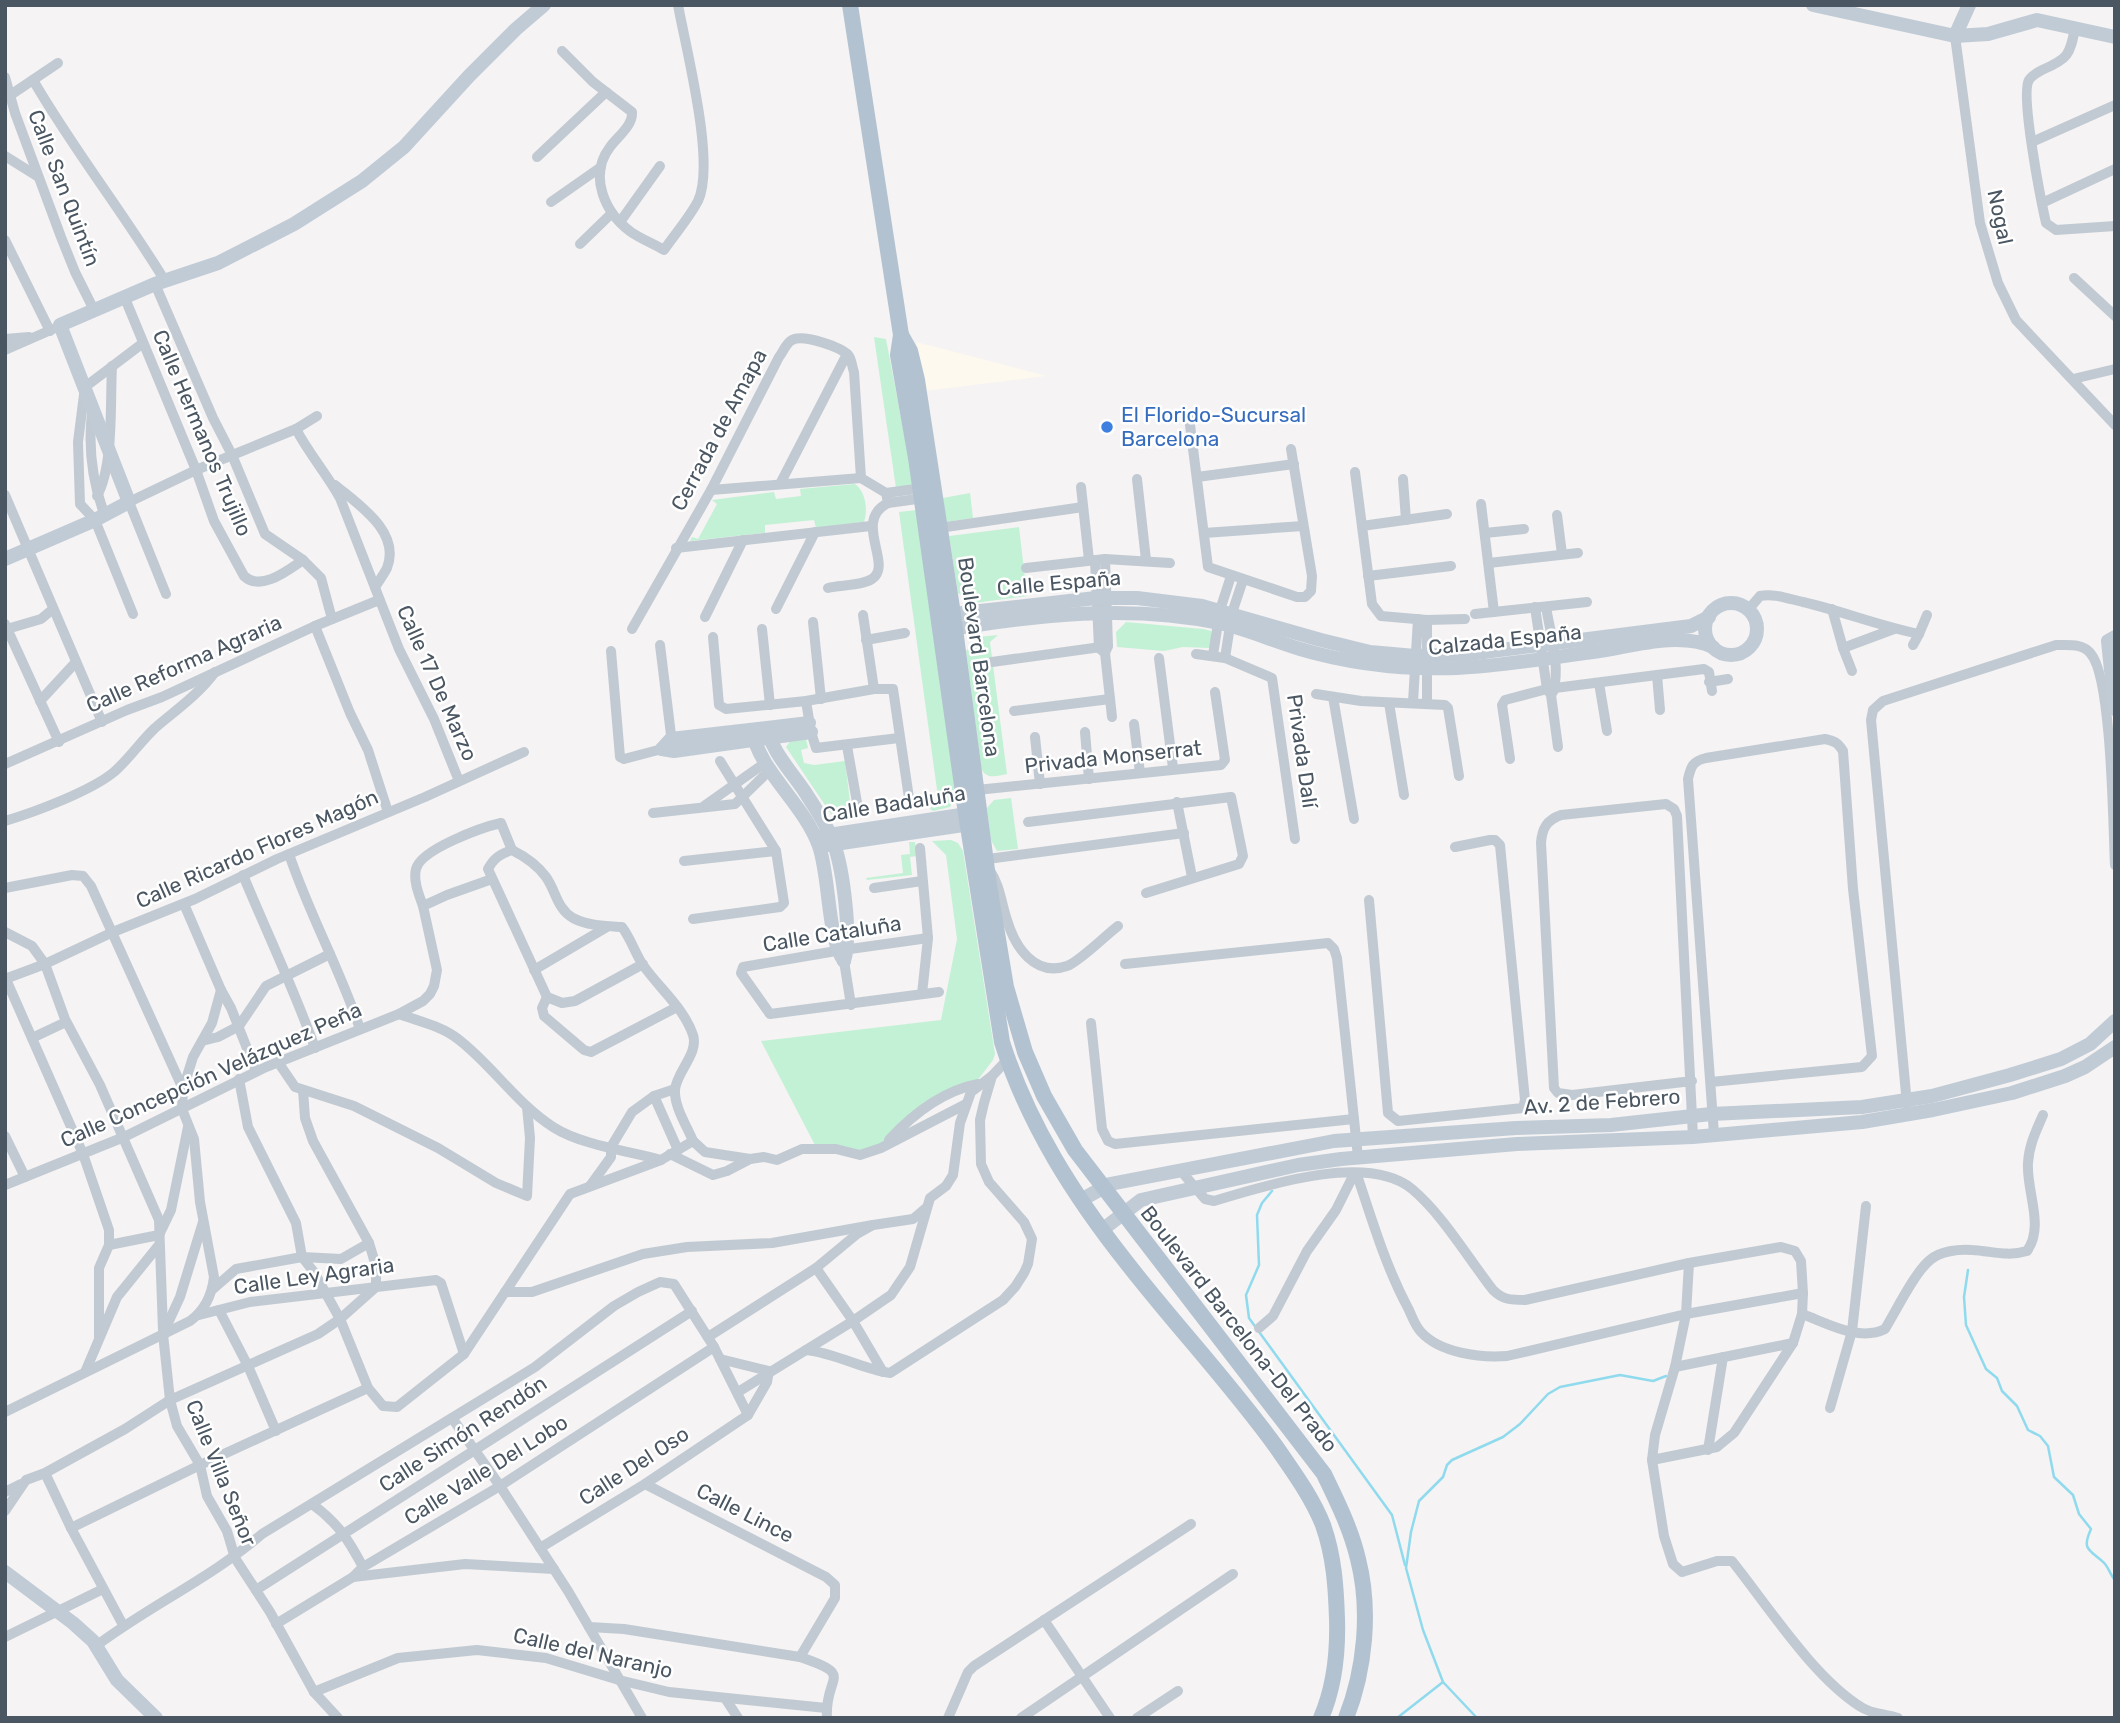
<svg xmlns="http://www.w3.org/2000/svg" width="2120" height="1723" font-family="Rubik,sans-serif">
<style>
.commercial{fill:#fdf9ef}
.green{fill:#c3f1d5}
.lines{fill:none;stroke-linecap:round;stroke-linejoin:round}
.stream{stroke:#90daee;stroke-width:2.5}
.street{stroke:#c1cad2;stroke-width:10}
.secondary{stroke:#c1cbd6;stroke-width:14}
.primary{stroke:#b3c2d1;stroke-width:16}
.shop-dot{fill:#3f7fe0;stroke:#fff;stroke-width:2.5}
.labels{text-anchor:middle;stroke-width:5;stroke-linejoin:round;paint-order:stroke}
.street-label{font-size:21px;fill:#4a5661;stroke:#fff}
.shop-label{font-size:21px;fill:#366cbe;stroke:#fff;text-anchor:start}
</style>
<rect width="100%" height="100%" fill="#f5f3f3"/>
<!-- commercial -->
<path class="commercial" d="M916 342 955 352 1046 376 925 391Z"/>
<!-- green -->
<g class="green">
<path d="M874 337 886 339 913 480 911 486 896 488Z"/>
<path d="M855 484C866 492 868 510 864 522L816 528 814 520 765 525V533L690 541 692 537 698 539 717 504 712 500 774 492 776 499 801 496 800 489Z"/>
<path d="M970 493 973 518 946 522 943 498Z"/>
<path d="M917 510 956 796 950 807 933 811 930 809 938 797 899 512Z"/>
<path d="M1019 527 1027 596 974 603 958 593 949 536Z"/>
<path d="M1126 622 1203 629 1211 631 1213 640 1209 648 1183 647 1164 651 1117 647 1116 632Z"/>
<path d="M998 635 990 642 1007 774C997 776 986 780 981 768L966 651 978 637Z"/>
<path d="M806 739 808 748 801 750 804 763 814 765 845 761 852 818 837 820 831 814 786 747 791 740Z"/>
<path d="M1011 798 1018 849 997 851 991 840 987 808 994 800Z"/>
<path d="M951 840 958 843 963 851 995 1054 993 1060 977 1081 937 1100 881 1148 860 1155 817 1149 761 1041 941 1020 957 939 946 855 932 841Z"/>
<path d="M909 842H915L917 856 910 857 912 875 867 880 866 878 903 873 901 855 910 854Z"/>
</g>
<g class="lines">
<!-- stream -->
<g class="stream">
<path d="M1272 1191 1262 1203 1257 1215 1259 1265 1246 1295 1249 1318 1392 1515 1405 1565"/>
<path d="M1968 1270 1964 1297 1966 1325 1986 1369 1997 1378 2002 1391 2017 1406 2028 1430 2040 1436 2048 1446 2054 1477 2073 1495 2079 1514 2091 1529C2082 1549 2088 1549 2102 1561 2108 1565 2110 1575 2115 1580"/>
<path d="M1397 1718 1443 1682"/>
<path d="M1477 1718 1443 1682 1423 1630 1406 1568 1411 1532 1419 1501 1443 1477 1447 1465 1452 1460 1503 1437 1520 1424 1548 1394 1560 1387 1620 1375 1653 1381 1666 1376"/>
</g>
<!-- street -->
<g class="street">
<path d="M2075 28C2070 55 2068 59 2042 70 2037 73 2032 75 2029 80 2020 94 2041 201 2046 223L2056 230 2115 226"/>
<path d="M1955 36 1980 223 1998 283 2016 320 2115 425"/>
<path d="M562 51 593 82 632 112C633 126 617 137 610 147 588 176 605 213 631 232 641 239 654 244 664 250 675 234 689 218 698 201 716 163 686 49 678 5"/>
<path d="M5 77 15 113 61 237 75 272 94 310"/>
<path d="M33 80C73 149 123 212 165 281"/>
<path d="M9 96 58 63"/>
<path d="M2032 142 2115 105"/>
<path d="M5 156 37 176"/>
<path d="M537 157 606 92"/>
<path d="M551 202 601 167"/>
<path d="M2042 203 2115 169"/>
<path d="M620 222 660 166"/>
<path d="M5 240 50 331"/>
<path d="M580 244 612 213"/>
<path d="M2074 278 2115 316"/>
<path d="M155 284 213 418 232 455 265 534 303 560 321 578 332 619"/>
<path d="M124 296 196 470 214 521 244 576C261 592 288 570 303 560"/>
<path d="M5 339 29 337"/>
<path d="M5 350 53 329"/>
<path d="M2073 379 2115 369"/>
<path d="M92 413C88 447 93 484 105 516"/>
<path d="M1189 417 1208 567 1297 597H1305L1311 591 1312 576 1291 449"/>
<path d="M296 429C309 454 327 474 340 498L399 649 434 719 459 781"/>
<path d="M1355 472 1372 604 1381 616 1427 620 1465 619"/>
<path d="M1197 477 1294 464"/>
<path d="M1137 479 1146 560"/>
<path d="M1403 479 1406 520"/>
<path d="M780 484 847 354"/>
<path d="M335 485C359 505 401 532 387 568 384 574 379 581 375 587"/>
<path d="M1081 487 1089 560"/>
<path d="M711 490 861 478"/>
<path d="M886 493 923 488"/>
<path d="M5 495 102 722"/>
<path d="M97 496C114 466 110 401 112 366"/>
<path d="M888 503 924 498"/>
<path d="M1481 504 1494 612"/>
<path d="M1557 515 1562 554"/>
<path d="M1362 526 1447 514"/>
<path d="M939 528 1083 507"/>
<path d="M1204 533 1303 526"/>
<path d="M1485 533 1524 529"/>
<path d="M676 548 871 526"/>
<path d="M1105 559 1108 646 1105 653 1112 717"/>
<path d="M1095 560 1099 648 1104 652"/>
<path d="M1489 563 1578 553"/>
<path d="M1026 568 1105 559 1170 563"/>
<path d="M1368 576 1451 566"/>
<path d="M166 594 129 502 196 470 296 429 317 416"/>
<path d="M1535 607 1547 689 1551 695 1558 747"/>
<path d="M1546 607C1550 632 1561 667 1553 692"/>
<path d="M776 609 815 532"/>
<path d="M1832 609 1843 648 1894 629"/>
<path d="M1748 610 1760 596C1774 593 1789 599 1803 602 1842 611 1879 626 1919 634L1927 615"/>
<path d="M133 614 95 520 80 504 78 442 85 387 143 343"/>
<path d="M1475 614 1587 602"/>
<path d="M863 615 874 689"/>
<path d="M705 617 743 540"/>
<path d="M813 622 821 699"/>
<path d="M5 624 59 742"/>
<path d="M315 626 350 713 368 750 388 812"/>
<path d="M7 629 41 619 53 609"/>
<path d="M632 629 711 490 779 357C783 352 786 343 792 340 803 334 842 347 849 356 852 361 852 367 854 372L861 478 886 493 888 503C852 521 894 565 872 579 861 586 840 585 828 588"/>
<path d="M762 629 770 705"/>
<path d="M713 637 719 705 726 709 806 701 874 689H893L909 798"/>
<path d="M866 640 905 633"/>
<path d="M660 645 672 743"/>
<path d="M1913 645 1919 634"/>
<path d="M1843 648 1852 671"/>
<path d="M611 651 620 757 624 759 662 749"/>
<path d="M1196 654 1225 658 1272 678 1295 839"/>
<path d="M1213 655 1220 610 1231 576"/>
<path d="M1159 658 1173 768"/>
<path d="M1225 658 1232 613 1243 580"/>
<path d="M992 662 1108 646"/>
<path d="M1657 675 1660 710"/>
<path d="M1709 682 1728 679"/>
<path d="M1599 683 1607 731"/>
<path d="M1316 694 1361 701 1445 705 1448 708 1459 776"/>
<path d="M1333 697 1354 819"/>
<path d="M40 701 76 662"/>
<path d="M806 701 811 732 816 748 899 738"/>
<path d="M1413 702 1418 619"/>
<path d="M1427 702V620"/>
<path d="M1389 703 1404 795"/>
<path d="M1014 711 1110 699"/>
<path d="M1134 724 1140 773"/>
<path d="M1085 732 1089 779"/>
<path d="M1035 737 1040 784"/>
<path d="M847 746 858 808"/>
<path d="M1510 759 1502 705 1505 700 1547 689 1704 669 1709 672 1712 691"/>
<path d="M5 764 127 710 162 697 315 626 379 600"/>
<path d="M977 790 1221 765 1225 760 1215 692"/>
<path d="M1177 802 1192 877"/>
<path d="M704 806 765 763"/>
<path d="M653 813 735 804 771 769"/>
<path d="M5 821C35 812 91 791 114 772 129 759 141 741 155 728 176 710 199 694 215 672"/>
<path d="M1028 822 1231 797 1243 856 1239 864 1146 893"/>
<path d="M920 848 928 938 922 994"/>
<path d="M289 854C309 914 340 969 360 1029"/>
<path d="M980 860 1184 833"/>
<path d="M684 861 776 851"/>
<path d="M989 869C1000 885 1001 902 1007 920 1015 947 1035 977 1067 966 1079 962 1106 935 1118 926"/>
<path d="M243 875C267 933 294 989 315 1048"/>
<path d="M5 888 72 875 83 876 91 886 183 1089 182 1109 194 1139 200 1202 214 1277C212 1295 205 1310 190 1321L5 1412"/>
<path d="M874 888 922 881"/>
<path d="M1369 900 1388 1113 1398 1121 1523 1108 1525 1100 1500 845 1495 840H1490L1455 847"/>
<path d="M184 904 221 990 231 1008 256 1071"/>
<path d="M423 906C419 895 413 881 416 869 421 849 483 827 501 823L512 850"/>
<path d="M693 919 780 907 784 903 776 851 720 761"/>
<path d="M5 932 32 946 45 964 65 1019 100 1085 159 1220 163 1330"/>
<path d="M928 938 836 951 743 967 741 973 770 1014 939 992"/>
<path d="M844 961 851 1005"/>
<path d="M1125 964 1328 943 1334 949 1337 958 1358 1157"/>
<path d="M534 970 607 927"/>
<path d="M5 977 83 1154 109 1230V1245L99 1268V1338"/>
<path d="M5 979 45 964 113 932 195 899 277 859 425 797 524 752"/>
<path d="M547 997 542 1008 544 1016 584 1050 591 1052 677 1007"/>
<path d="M399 1014C418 1021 442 1026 458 1039 492 1065 516 1103 553 1127 581 1145 628 1151 661 1160"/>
<path d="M1091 1023 1102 1129 1108 1141 1115 1144 1354 1119"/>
<path d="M32 1038 66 1022"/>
<path d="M202 1041 218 1037 239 1026 266 986 330 954"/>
<path d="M278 1062 295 1087 354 1106 438 1148 496 1183 527 1196 530 1138 527 1107"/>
<path d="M239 1079 248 1127 296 1223 302 1257 314 1272 340 1319 368 1388 383 1406 397 1407 464 1354 570 1194 661 1160 693 1141C687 1126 674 1107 675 1090 676 1072 699 1054 693 1035 684 1008 659 988 643 965 635 953 631 939 622 927 606 926 588 926 573 918 557 909 556 891 546 877 538 866 524 856 512 850 500 854 494 858 488 869L547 997 562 1003 575 1001 643 964"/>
<path d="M1692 1081 1572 1095 1558 1093 1554 1088 1541 843C1542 828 1547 820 1561 815L1666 804 1674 809 1677 816 1693 1137"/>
<path d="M1711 1082 1862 1067 1872 1056 1853 889 1843 751C1838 743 1835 741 1825 739L1706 758C1693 761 1691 766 1688 779L1714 1134"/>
<path d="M183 1089 193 1057 212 1023 221 990"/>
<path d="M654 1096 678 1150"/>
<path d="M1907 1104 1871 720 1873 710 1883 701 2056 645C2069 645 2083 643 2091 654 2112 679 2113 826 2115 865"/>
<path d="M5 1136 25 1177"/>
<path d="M889 1140C913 1114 942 1091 978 1084"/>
<path d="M693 1141 705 1152 750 1159"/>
<path d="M670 1154 713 1175 727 1171 750 1159 764 1157 777 1160 802 1149H836L860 1155 881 1148 966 1104"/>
<path d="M1181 1171 1205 1199 1214 1201C1264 1186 1367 1152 1412 1189 1443 1215 1468 1258 1493 1290 1503 1300 1511 1300 1525 1300L1689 1263 1781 1247 1795 1251 1801 1261 1803 1293 1802 1314 1793 1343 1734 1433 1717 1447 1652 1460"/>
<path d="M5 1185 124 1137 266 1067 399 1014 423 1001 430 994 434 986 437 970 423 906 447 895 492 879"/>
<path d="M590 1186 611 1157V1147L632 1112 654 1096 675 1089"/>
<path d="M203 1222 180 1297 163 1334 170 1400 177 1426 200 1465 207 1496 227 1531 235 1558 270 1612 314 1692 338 1718"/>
<path d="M109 1245 159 1235 171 1210 188 1127"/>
<path d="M1689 1263 1686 1314 1675 1367 1655 1435 1652 1460 1664 1536 1673 1564 1682 1572 1717 1561H1732C1768 1606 1813 1677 1861 1707 1871 1714 1886 1714 1898 1718"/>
<path d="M816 1268 853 1321 883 1372"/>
<path d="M213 1289 236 1269 302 1257 341 1259 369 1243"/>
<path d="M505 1292H532L643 1254 687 1247 772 1243 873 1225"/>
<path d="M219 1310 248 1366 276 1431"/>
<path d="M1802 1314C1827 1323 1859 1342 1885 1329 1896 1311 1915 1272 1930 1260 1940 1251 1959 1249 1972 1250 1992 1251 2007 1257 2027 1251 2045 1226 2026 1191 2028 1163 2029 1145 2036 1131 2043 1115"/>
<path d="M199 1315 250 1302 436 1280 441 1283 464 1354"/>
<path d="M1259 1328 1273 1316 1307 1251 1336 1210 1353 1176 1358 1178C1373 1223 1386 1267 1408 1308 1412 1316 1415 1326 1421 1332 1440 1353 1480 1358 1507 1356L1686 1314 1803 1293"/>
<path d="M708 1337 816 1268 857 1234 873 1225 913 1219 926 1208"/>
<path d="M806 1350C836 1353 861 1369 890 1373L1003 1300 1015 1287 1024 1273 1028 1264 1032 1239 1024 1222 989 1182 981 1164 980 1120 984 1103 992 1076 1008 1059"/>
<path d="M1675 1367 1793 1343"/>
<path d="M86 1370 117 1297 159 1245"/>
<path d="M738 1392 853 1321 891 1295 910 1267 930 1198 946 1186 953 1175 960 1123 971 1092 992 1076"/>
<path d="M1830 1408 1852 1331 1866 1206"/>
<path d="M452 1418 500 1486 568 1591 642 1718"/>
<path d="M1708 1450 1723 1357"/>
<path d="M45 1473 71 1528 123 1625"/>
<path d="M645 1484 826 1577 835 1585V1598L800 1657"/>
<path d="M5 1492 21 1484"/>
<path d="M312 1504C338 1523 348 1539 363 1567"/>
<path d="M5 1511 26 1480 45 1473 125 1429 170 1400 318 1334 340 1319 376 1287V1266L369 1243 313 1141 305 1118 303 1090"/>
<path d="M71 1528 200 1465 368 1388"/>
<path d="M540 1548 645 1484 748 1415 767 1382 769 1371 720 1359"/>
<path d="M353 1577 465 1564 554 1569"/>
<path d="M256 1590 692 1311"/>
<path d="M1044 1620 1110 1718"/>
<path d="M276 1624 353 1577 363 1567 500 1486 714 1347"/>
<path d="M589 1627 624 1629 800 1657C857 1676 824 1675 827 1718"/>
<path d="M5 1637 103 1589"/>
<path d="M96 1646C149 1606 211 1578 262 1534L535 1367 614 1306 638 1292 660 1282 674 1284 714 1347 748 1415"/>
<path d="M314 1692 398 1658 477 1650 546 1658 619 1680 669 1692 826 1708"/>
<path d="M725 1698 738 1718"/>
<path d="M948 1718 968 1672 974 1666 1191 1524"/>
<path d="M1021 1718 1233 1574"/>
<path d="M1137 1718 1178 1691"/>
</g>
<!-- secondary -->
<g class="secondary">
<path d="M1813 5 1955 36 1988 34 2037 20 2115 37"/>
<path d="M1955 36 1969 5"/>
<path d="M5 559 95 520 129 502 60 325 155 284 218 263 294 224 362 181 404 147 469 76 516 29 544 5"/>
<circle cx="1731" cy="629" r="26"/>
<path d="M944 615 1096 598H1137L1202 606 1321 640 1370 652 1415 656 1468 654 1691 626 1709 617"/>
<path d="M946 630C1036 615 1129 604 1219 623 1247 629 1273 641 1300 649 1351 664 1403 670 1457 668 1502 666 1548 658 1593 652 1630 647 1678 631 1713 647"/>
<path d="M2115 637 2108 641 2115 709"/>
<path d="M767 728C772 752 791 771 805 792 815 808 828 826 834 844 843 870 852 936 844 961"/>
<path d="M752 730C759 771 804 804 819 846 830 878 827 937 844 961"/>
<path d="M662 749 671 739 809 723"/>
<path d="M662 749 674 751 811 732"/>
<path d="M822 836 974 813"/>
<path d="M828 845 977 823"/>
<path d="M1081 1200 1110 1184 1334 1141 1516 1128 1611 1125 1711 1114 1862 1107 1932 1096 2010 1075 2061 1059 2090 1044 2115 1021"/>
<path d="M1102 1230 1141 1200 1298 1165 1341 1159 1517 1144 1693 1137 1862 1122 1933 1110 2012 1093 2065 1076 2085 1067 2115 1047"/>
<path d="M5 1572 73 1623 93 1641 117 1680 156 1718"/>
</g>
<!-- primary -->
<g class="primary">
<path d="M850 5 901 335 898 355 916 458 966 814 1002 1042C1028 1124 1074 1196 1127 1263 1176 1326 1230 1383 1277 1448 1294 1473 1312 1497 1323 1525 1334 1556 1336 1587 1337 1619 1338 1652 1334 1688 1321 1718"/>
<path d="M901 335 910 351 917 380 953 614 989 885 1006 987 1025 1052 1044 1096 1075 1150 1324 1474C1337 1501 1351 1529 1358 1559 1371 1610 1365 1670 1346 1718"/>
</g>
</g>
<!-- markers -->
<circle class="shop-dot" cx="1107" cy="427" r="7"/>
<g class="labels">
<!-- street labels -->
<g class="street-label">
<text transform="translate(64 188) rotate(69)" y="7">Calle San Quintín</text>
<text transform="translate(2000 217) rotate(78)" y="7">Nogal</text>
<text transform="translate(719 430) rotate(-62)" y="7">Cerrada de Amapa</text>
<text transform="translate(202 433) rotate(67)" y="7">Calle Hermanos Trujillo</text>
<text transform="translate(1059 583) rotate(-5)" y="7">Calle España</text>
<text transform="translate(1505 640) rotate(-6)" y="7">Calzada España</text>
<text transform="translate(979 657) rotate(82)" y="7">Boulevard Barcelona</text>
<text transform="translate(184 664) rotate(-24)" y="7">Calle Reforma Agraria</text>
<text transform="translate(437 683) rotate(66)" y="7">Calle 17 De Marzo</text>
<text transform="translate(1302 751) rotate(82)" y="7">Privada Dalí</text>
<text transform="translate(1113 757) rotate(-6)" y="7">Privada Monserrat</text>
<text transform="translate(894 804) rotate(-9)" y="7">Calle Badaluña</text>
<text transform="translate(257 849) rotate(-24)" y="7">Calle Ricardo Flores Magón</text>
<text transform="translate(832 934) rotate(-9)" y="7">Calle Cataluña</text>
<text transform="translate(211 1075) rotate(-24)" y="7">Calle Concepción Velázquez Peña</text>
<text transform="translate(1602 1102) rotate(-4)" y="7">Av. 2 de Febrero</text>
<text transform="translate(314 1276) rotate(-8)" y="7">Calle Ley Agraria</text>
<text transform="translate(1239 1329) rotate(52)" y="7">Boulevard Barcelona-Del Prado</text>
<text transform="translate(463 1434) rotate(-33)" y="7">Calle Simón Rendón</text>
<text transform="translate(634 1466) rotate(-33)" y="7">Calle Del Oso</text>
<text transform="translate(486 1470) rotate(-32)" y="7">Calle Valle Del Lobo</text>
<text transform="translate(221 1473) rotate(68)" y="7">Calle Villa Señor</text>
<text transform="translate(745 1513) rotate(27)" y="7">Calle Lince</text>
<text transform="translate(593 1653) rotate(13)" y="7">Calle del Naranjo</text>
</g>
<!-- shop labels -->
<g class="shop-label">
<text x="1121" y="422">El Florido-Sucursal<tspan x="1121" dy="24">Barcelona</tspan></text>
</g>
</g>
<!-- border -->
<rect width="2120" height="1723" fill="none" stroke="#4a5661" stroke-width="14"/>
</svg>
